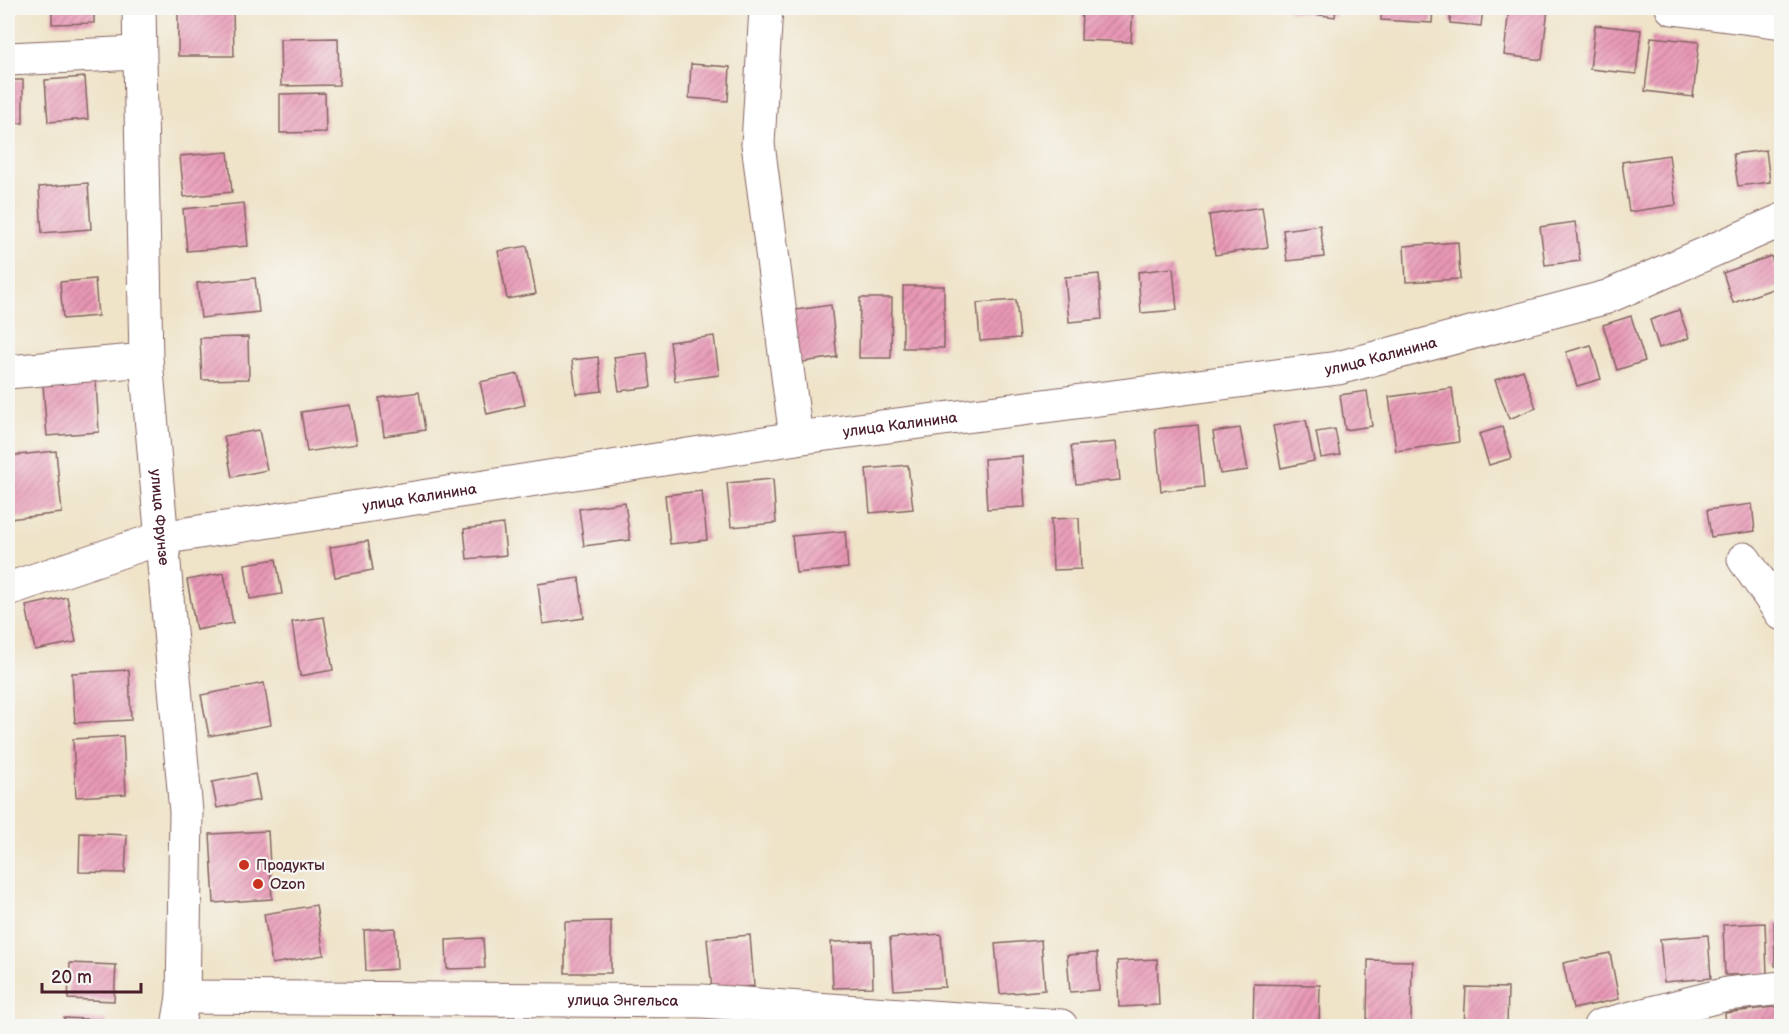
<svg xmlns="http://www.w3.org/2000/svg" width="1789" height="1034" font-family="'Balsamiq Sans',sans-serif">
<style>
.building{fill:url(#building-hatch)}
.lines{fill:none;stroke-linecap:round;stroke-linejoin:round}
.minor-casing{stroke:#846462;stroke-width:35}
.tertiary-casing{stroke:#846462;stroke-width:35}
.minor{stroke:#fff;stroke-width:33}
.tertiary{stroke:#fff;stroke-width:33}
.poi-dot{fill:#c8321e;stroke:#f6f6f2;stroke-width:2}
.labels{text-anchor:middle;stroke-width:4.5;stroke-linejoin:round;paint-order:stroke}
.street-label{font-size:15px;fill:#4a1f2b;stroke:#f6f6f2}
.poi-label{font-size:15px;fill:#4a1f2b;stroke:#f6f6f2;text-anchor:start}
</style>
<defs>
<pattern id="building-hatch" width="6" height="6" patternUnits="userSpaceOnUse" patternTransform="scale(1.5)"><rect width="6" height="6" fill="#e998b6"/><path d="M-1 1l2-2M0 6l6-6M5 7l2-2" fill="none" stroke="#bf7b94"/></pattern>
</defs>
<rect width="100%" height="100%" fill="#f6f6f2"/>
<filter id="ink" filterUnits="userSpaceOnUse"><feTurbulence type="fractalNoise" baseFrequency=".0167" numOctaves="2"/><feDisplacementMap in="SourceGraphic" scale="12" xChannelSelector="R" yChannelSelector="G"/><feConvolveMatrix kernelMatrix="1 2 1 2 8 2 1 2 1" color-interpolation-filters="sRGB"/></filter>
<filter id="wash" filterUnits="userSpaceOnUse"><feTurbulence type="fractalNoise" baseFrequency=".008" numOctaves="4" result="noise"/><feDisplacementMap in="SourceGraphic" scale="24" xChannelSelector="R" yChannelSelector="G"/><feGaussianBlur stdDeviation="1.35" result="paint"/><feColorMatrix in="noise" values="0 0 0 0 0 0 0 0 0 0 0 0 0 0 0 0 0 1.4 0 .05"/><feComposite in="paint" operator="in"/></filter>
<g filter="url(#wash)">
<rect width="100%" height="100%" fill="#efe3c8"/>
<g id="blocks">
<!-- building -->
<g class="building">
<path d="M52 8H94V23L52 24Z"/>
<path d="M1082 8H1133L1131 42 1081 40Z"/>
<path d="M1290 8H1336L1335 17 1289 11Z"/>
<path d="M1382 8H1433L1432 23 1381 20Z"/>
<path d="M1451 8H1483L1481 26 1450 23Z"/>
<path d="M1509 8H1548L1542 60 1504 55Z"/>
<path d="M233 10 234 56H178V11Z"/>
<path d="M1595 25 1641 30 1636 74 1590 69Z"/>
<path d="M1651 37 1699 42 1693 97 1645 91Z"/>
<path d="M338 38 339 85 281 86 280 39Z"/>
<path d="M691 64 730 67 728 101 689 98Z"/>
<path d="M85 77 88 119 48 122 45 80Z"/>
<rect x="8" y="80" width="15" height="43"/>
<path d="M325 93 326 132 280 133V94Z"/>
<path d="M1766 150 1770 182 1738 186 1733 154Z"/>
<path d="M228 152 232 192 184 197 180 156Z"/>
<path d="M1669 155 1676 205 1629 212 1622 162Z"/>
<path d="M88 183 91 229 42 233 39 187Z"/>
<path d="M244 203 248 246 187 251 183 209Z"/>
<path d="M1262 207 1268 247 1215 255 1209 215Z"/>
<path d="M1575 222 1580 261 1545 265 1540 227Z"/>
<path d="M1320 225 1324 257 1287 261 1283 230Z"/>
<path d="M1458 242 1460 279 1406 282 1404 246Z"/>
<path d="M527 246 536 294 507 299 498 251Z"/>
<path d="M1771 256 1781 286 1733 303 1723 273Z"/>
<path d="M1173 268 1177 310 1141 313 1138 272Z"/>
<path d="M1099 274 1102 319 1069 322 1065 277Z"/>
<path d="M255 278 259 312 201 318 197 283Z"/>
<path d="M95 279 98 316 63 319 60 282Z"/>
<rect x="903" y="286" width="41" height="62"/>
<path d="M860 298H892L891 358H859Z"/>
<path d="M1016 300 1020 338 980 341 977 303Z"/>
<path d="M831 305 837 357 796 363 789 311Z"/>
<path d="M1679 310 1689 338 1659 348 1650 320Z"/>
<path d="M1631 316 1645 361 1617 370 1603 325Z"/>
<path d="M714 336 719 375 675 381 670 342Z"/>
<path d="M248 337 249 379 202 380 200 338Z"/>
<path d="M1591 345 1601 379 1577 386 1566 352Z"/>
<path d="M647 353 651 387 619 391 614 357Z"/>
<path d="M598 357 602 391 576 394 572 360Z"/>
<path d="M1523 370 1536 408 1509 419 1495 380Z"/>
<path d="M518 374 525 405 487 414 480 382Z"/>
<path d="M96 381 99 432 47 436 43 385Z"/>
<path d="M1452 388 1459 442 1396 451 1389 397Z"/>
<path d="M1367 391 1372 426 1345 430 1340 395Z"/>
<path d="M419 392 425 430 384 436 379 398Z"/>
<path d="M350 405 357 444 307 452 301 412Z"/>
<path d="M1306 420 1314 461 1281 468 1273 426Z"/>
<path d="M1198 425 1204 487 1161 491 1155 429Z"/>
<path d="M1502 427 1512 458 1489 465 1479 434Z"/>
<path d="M1240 428 1248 470 1220 474 1213 432Z"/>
<path d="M1335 429 1340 455 1321 458 1316 432Z"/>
<path d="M259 430 267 470 232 477 224 436Z"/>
<path d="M1116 442 1120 480 1076 484 1071 446Z"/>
<path d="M56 451 62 513 9 519 8 456Z"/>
<path d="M1022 456 1025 507 987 509 984 459Z"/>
<path d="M908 465 913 509 870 513 866 469Z"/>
<path d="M773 479 776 523 731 527 727 483Z"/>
<path d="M702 491 707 540 670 544 665 495Z"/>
<path d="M625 502 630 540 584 546 579 509Z"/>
<path d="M1752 504 1755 531 1711 537 1707 510Z"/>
<path d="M1079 518 1081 569 1053 570 1051 519Z"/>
<path d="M503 524 506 555 467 559 464 529Z"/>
<path d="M845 531 848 568 796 573 792 536Z"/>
<path d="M368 541 373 570 335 577 330 547Z"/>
<path d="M276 559 282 594 250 599 245 564Z"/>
<path d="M224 573 233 623 196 630 187 580Z"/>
<path d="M579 578 584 618 543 624 538 584Z"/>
<path d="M67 597 76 642 35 650 26 606Z"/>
<path d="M324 617 333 670 300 676 292 622Z"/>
<path d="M129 670 131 720 75 723 72 673Z"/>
<path d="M264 683 271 725 209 736 201 695Z"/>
<path d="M123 736 126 794 76 797 73 739Z"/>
<path d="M255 774 260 800 217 808 212 782Z"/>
<path d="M268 831 272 899 214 903 210 834Z"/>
<path d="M80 833 127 835 125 873 79 872Z"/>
<path d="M316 905 324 955 272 964 264 914Z"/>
<path d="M611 921V973H565V922Z"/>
<path d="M1774 922H1782V966H1775Z"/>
<path d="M1765 923 1767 974 1725 975 1723 925Z"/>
<path d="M395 928 397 969 366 971 364 930Z"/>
<path d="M941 934 945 987 894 990 890 938Z"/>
<path d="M750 935 754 986 712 990 707 939Z"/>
<path d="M1708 935 1711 978 1664 982 1660 939Z"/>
<path d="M483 938 485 968 447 969 446 940Z"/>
<path d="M1041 940 1045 990 1000 994 995 944Z"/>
<path d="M872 941 873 987 833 988 831 942Z"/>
<path d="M1097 953 1099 990 1070 992 1067 955Z"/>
<path d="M1610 953 1619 999 1573 1009 1563 963Z"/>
<path d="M1157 959 1159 1005 1119 1007 1117 961Z"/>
<path d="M1368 960 1412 961 1411 1026H1367Z"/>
<path d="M70 963 116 965 114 1001 68 999Z"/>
<path d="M1254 984 1320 985 1319 1026H1253Z"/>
<path d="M1466 987 1508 988 1507 1026H1464Z"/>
<path d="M1782 1006V1026H1726L1725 1013Z"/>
<path d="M64 1018 106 1020 105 1026H64Z"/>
</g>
</g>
</g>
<g filter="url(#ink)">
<use href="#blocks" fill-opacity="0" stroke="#846462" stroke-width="1.5"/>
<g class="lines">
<defs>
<g id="minor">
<path d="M766 8 758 144 796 438"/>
<path d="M1672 8 1782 22"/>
<path d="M8 59 138 53"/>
<path d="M8 372 146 360"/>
<path d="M1744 559 1782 614"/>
<path id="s1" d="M8 589 161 538 796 438 1338 368 1607 297 1782 220"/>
<path id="s2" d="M183 997 702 1001 1061 1026"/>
<path d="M1600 1026 1727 994 1782 988"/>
</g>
<g id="tertiary">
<path id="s3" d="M139 8 146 360 186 812 183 997 178 1026"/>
</g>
</defs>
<!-- minor casing -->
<use href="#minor" class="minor-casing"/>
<!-- tertiary casing -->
<use href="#tertiary" class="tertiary-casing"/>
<!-- minor -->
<use href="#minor" class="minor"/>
<!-- tertiary -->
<use href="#tertiary" class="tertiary"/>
</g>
</g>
<!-- markers -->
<g class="poi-dot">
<circle cx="244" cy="865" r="6"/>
<circle cx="258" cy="884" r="6"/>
</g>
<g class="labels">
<!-- street labels -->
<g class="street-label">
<text dy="5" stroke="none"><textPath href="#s1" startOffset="1395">улица Калинина</textPath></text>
<text dy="5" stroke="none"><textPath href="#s1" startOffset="909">улица Калинина</textPath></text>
<text dy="5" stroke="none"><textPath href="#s1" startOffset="423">улица Калинина</textPath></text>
<text dy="5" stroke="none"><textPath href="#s3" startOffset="510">улица Фрунзе</textPath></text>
<text dy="5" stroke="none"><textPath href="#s2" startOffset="440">улица Энгельса</textPath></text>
</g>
<!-- poi labels -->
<g class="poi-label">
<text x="256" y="870">Продукты</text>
<text x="270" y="889">Ozon</text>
</g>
</g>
<!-- margin -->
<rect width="1789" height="1034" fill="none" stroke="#f6f6f2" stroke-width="30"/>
<!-- scale -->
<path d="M42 983v9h99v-9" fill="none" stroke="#4a1f2b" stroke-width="3"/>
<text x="51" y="983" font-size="18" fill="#4a1f2b" stroke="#f6f6f2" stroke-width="4.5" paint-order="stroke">20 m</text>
</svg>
